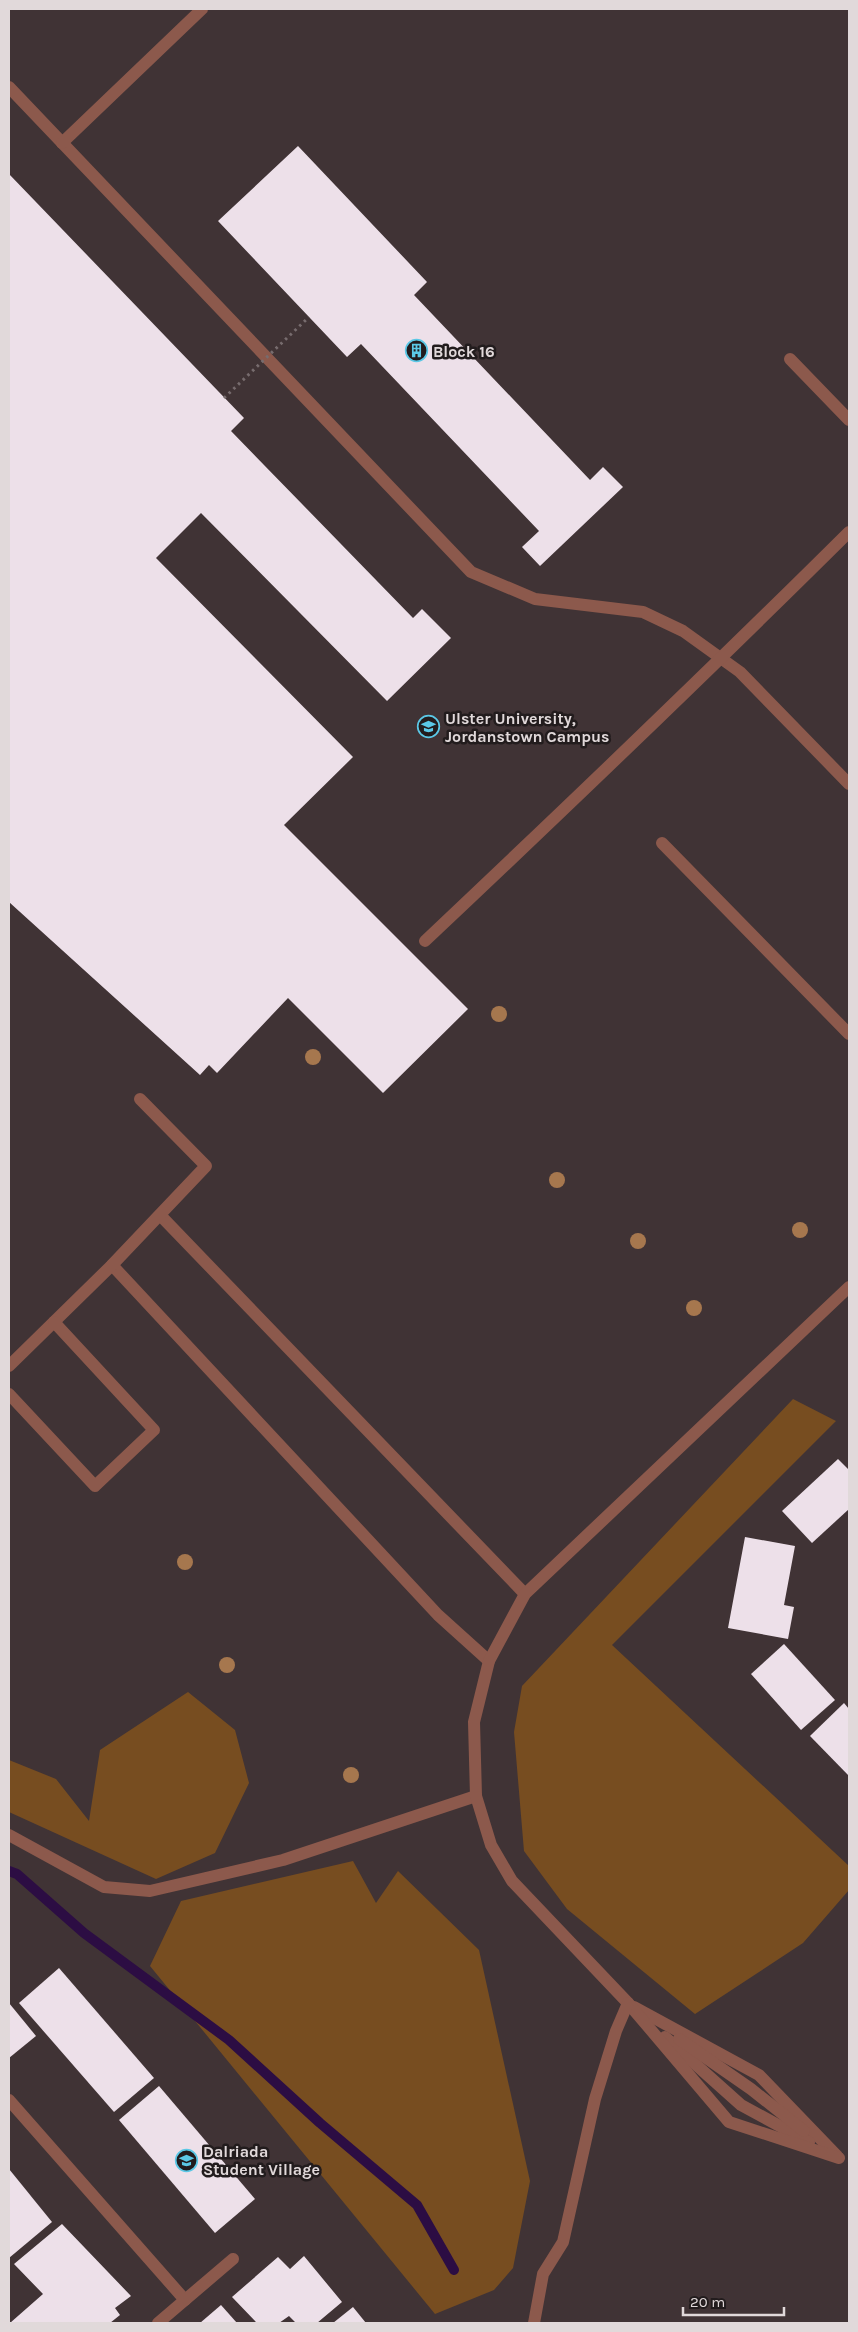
<svg xmlns="http://www.w3.org/2000/svg" width="858" height="2332" font-family="Karla,sans-serif">
<style>
.green{fill:#774d20}
.lines{fill:none;stroke-linecap:round;stroke-linejoin:round}
.stream{stroke:#2c0d43;stroke-width:10}
.building{fill:#ede0e9}
.lane{stroke:#8c594c;stroke-width:12}
.path-bridge{stroke:#776c6e;stroke-width:3;stroke-dasharray:2.5 4;stroke-linecap:butt}
.tree{fill:#a6774e}
.labels{text-anchor:middle;stroke-width:5;stroke-linejoin:round;paint-order:stroke}
.poi-label{font-size:16px;font-weight:bold;fill:#e1d9da;stroke:#221c1d;text-anchor:start}
</style>
<rect width="100%" height="100%" fill="#403335"/>
<!-- green -->
<g class="green">
<path d="M793 1399 836 1421 612 1645 849 1866V1890L803 1943 695 2014 567 1909 524 1851 514 1732 522 1686Z"/>
<path d="M188 1692 235 1730 249 1783 215 1853 156 1879 9 1812V1760L56 1779 89 1821 100 1750Z"/>
<path d="M353 1861 376 1903 398 1871 479 1950 530 2181 513 2268 494 2290 435 2314 150 1966 181 1901Z"/>
</g>
<g class="lines">
<!-- stream -->
<path class="stream" d="M9 1871 17 1874 84 1933 229 2040 320 2123 417 2205 454 2270"/>
</g>
<!-- building -->
<g class="building">
<path d="M298 146 427 282 414 295 590 480 603 467 623 487 540 566 522 547 539 531 361 344 347 357 218 221Z"/>
<path d="M9 174 244 418 231 431 413 618 422 609 451 638 387 701 201 513 156 558 353 757 284 825 468 1009 383 1093 288 998 217 1073 209 1065 200 1075 9 902Z"/>
<path d="M838 1459 849 1470V1509L812 1543 782 1511Z"/>
<path d="M745 1537 795 1546 784 1605 794 1607 788 1639 728 1628Z"/>
<path d="M784 1644 835 1700 801 1730 751 1674Z"/>
<path d="M844 1703 849 1709V1776L810 1736Z"/>
<path d="M59 1968 154 2078 114 2112 19 2003Z"/>
<path d="M9 2003 36 2036 9 2058Z"/>
<path d="M159 2086 255 2199 215 2233 119 2120Z"/>
<path d="M9 2169 52 2222 9 2258Z"/>
<path d="M62 2224 131 2296 115 2308 120 2315 110 2323H10L43 2294 14 2264Z"/>
<path d="M304 2256 342 2302 317 2323H296L289 2316 279 2323H257L232 2297 278 2257 290 2269Z"/>
<path d="M221 2305 237 2323H200Z"/>
<path d="M353 2307 366 2323H333Z"/>
</g>
<g class="lines">
<!-- lane -->
<g class="lane">
<path d="M9 87 471 572 535 599 643 612 683 631 740 672 849 784"/>
<path d="M62 143 202 9"/>
<path d="M790 359 849 420"/>
<path d="M662 843 849 1034"/>
<path d="M425 941C568 806 710 670 849 532"/>
<path d="M160 1215 525 1594"/>
<path d="M112 1265 438 1615 489 1661"/>
<path d="M9 1366 112 1265 206 1166 140 1099"/>
<path d="M9 1394 95 1486 154 1430 54 1322"/>
<path d="M9 1835 104 1887 150 1891 283 1860 476 1796"/>
<path d="M634 2007 759 2075 837 2156"/>
<path d="M665 2037 741 2105 809 2142"/>
<path d="M679 2039 751 2089 804 2131"/>
<path d="M9 2100 185 2300"/>
<path d="M839 2158 729 2122 628 2003 512 1881 491 1845 476 1796 474 1722 489 1661 525 1594 849 1287"/>
<path d="M158 2323 233 2259"/>
<path d="M534 2323 543 2274 563 2242 595 2099 616 2031 628 2003"/>
</g>
<!-- path-bridge -->
<path class="path-bridge" d="M224 398 309 317"/>
</g>
<!-- trees -->
<g class="tree">
<circle cx="499" cy="1014" r="8"/>
<circle cx="313" cy="1057" r="8"/>
<circle cx="557" cy="1180" r="8"/>
<circle cx="800" cy="1230" r="8"/>
<circle cx="638" cy="1241" r="8"/>
<circle cx="694" cy="1308" r="8"/>
<circle cx="185" cy="1562" r="8"/>
<circle cx="227" cy="1665" r="8"/>
<circle cx="351" cy="1775" r="8"/>
</g>
<!-- icons -->
<defs>
<symbol id="building-ring" viewBox="-11 -11 22 22"><circle r="9.5" fill="#221c1d" stroke="#5bc8e6" stroke-width="1.5"/><path d="M-4-6H4V6H1V3H-1V6H-4ZM-2.5-4.3h1.7v1.8h-1.7ZM.8-4.3h1.7v1.8H.8ZM-2.5-1h1.7V.8h-1.7ZM.8-1h1.7V.8H.8Z" fill="#5bc8e6"/></symbol>
<symbol id="university-ring" viewBox="-11 -11 22 22"><circle r="9.5" fill="#221c1d" stroke="#5bc8e6" stroke-width="1.5"/><path d="M0-5L7-2L0 1L-7-2ZM-4 1L0 2.5L4 1V4Q0 6-4 4Z" fill="#5bc8e6"/></symbol>
</defs>
<g fill-rule="evenodd">
<use href="#building-ring" x="404" y="338" width="25" height="25"/>
<use href="#university-ring" x="416" y="714" width="25" height="25"/>
<use href="#university-ring" x="174" y="2148" width="25" height="25"/>
</g>
<g class="labels">
<!-- poi labels -->
<g class="poi-label">
<text x="433" y="357">Block 16</text>
<text x="445" y="724">Ulster University,<tspan x="445" dy="18">Jordanstown Campus</tspan></text>
<text x="203" y="2157">Dalriada<tspan x="203" dy="18">Student Village</tspan></text>
</g>
</g>
<!-- border -->
<rect width="858" height="2332" fill="none" stroke="#e1d9da" stroke-width="20"/>
<!-- scale -->
<path d="M683 2307v8h101v-8" fill="none" stroke="#e1d9da" stroke-width="2.5"/>
<text x="690" y="2307" font-size="15" fill="#e1d9da" stroke="#221c1d" stroke-width="4" paint-order="stroke">20 m</text>
</svg>
